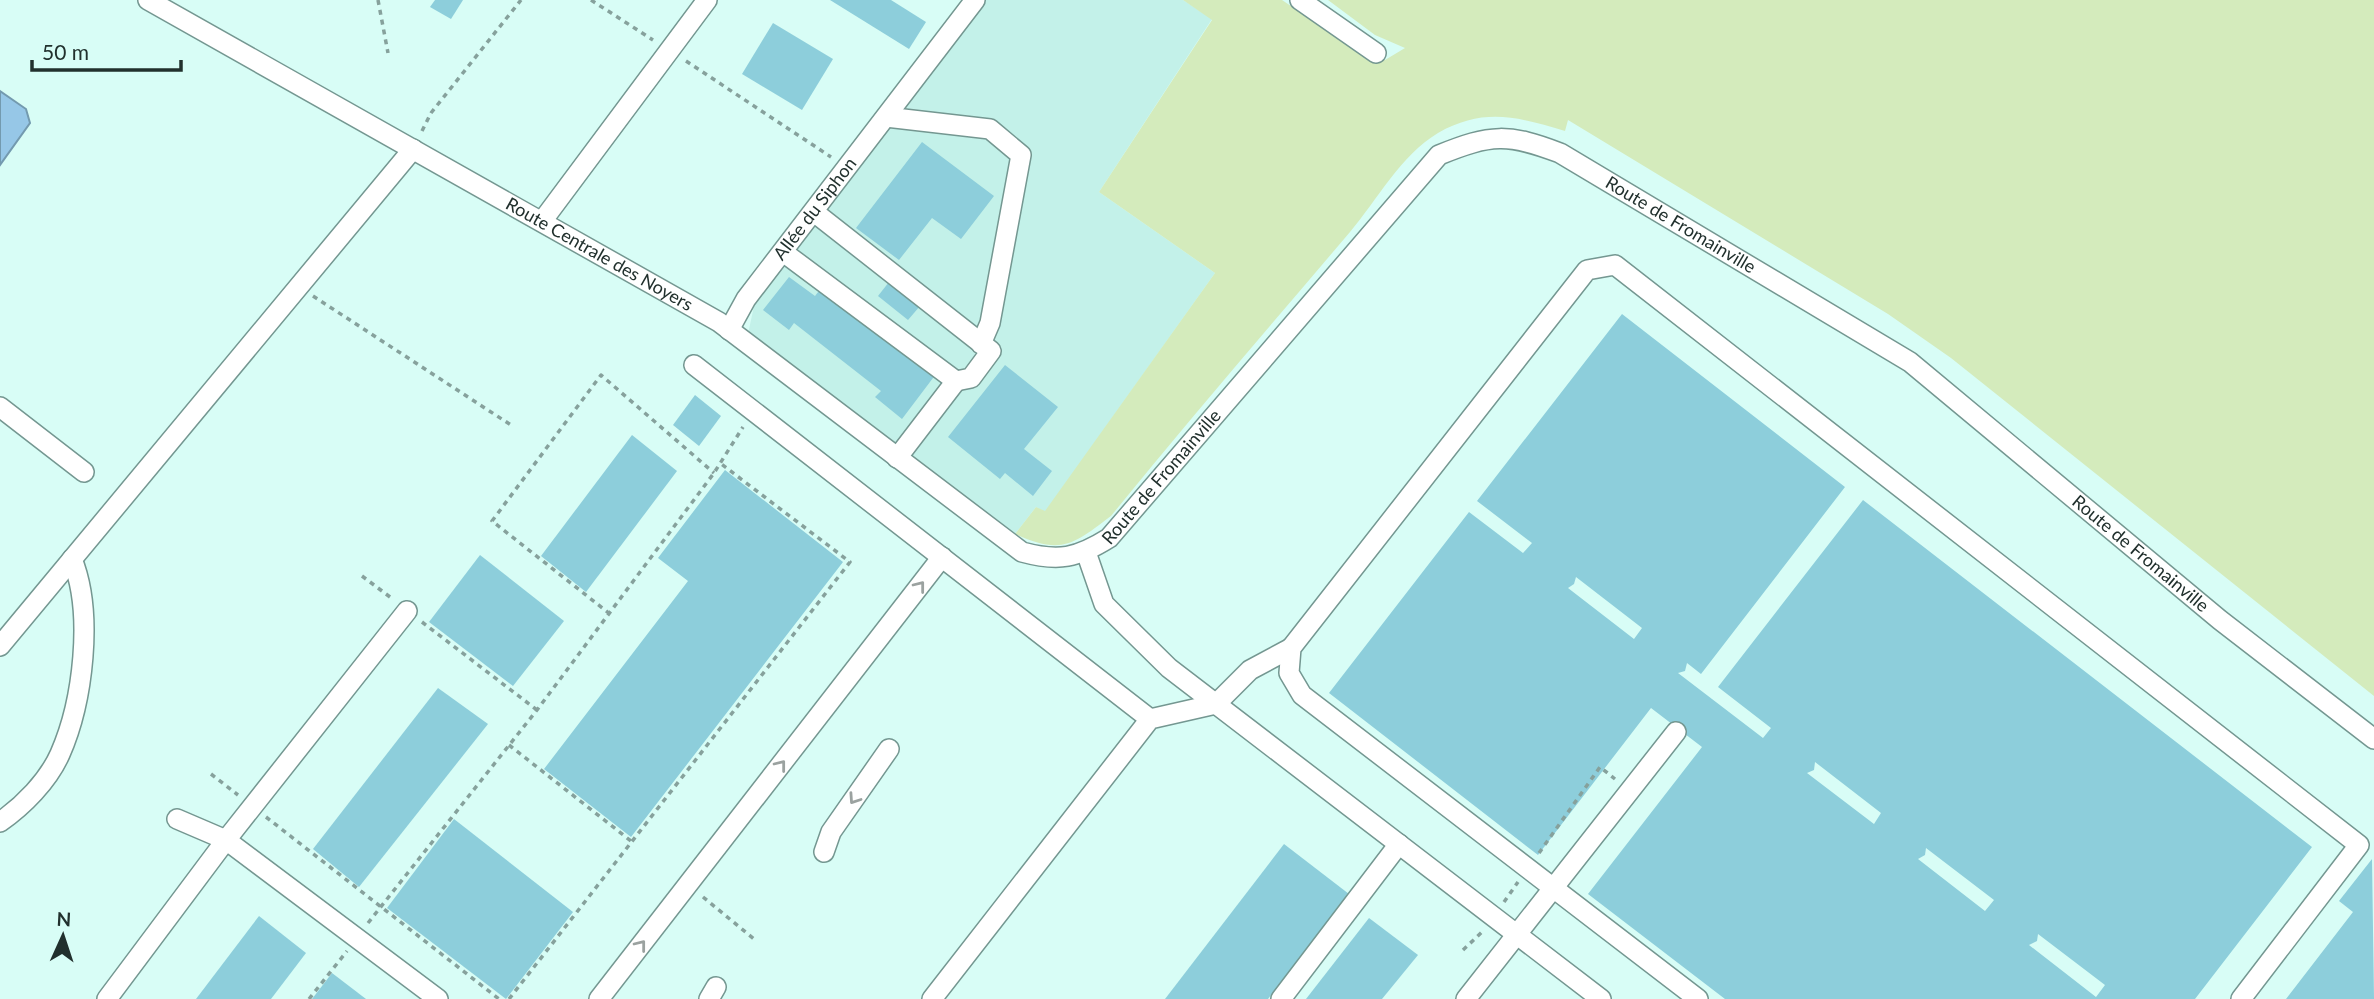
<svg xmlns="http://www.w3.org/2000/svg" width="2374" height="999" font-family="Lato,sans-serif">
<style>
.built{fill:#c3f1e9}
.green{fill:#d4ebbc}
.water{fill:#96c7e7;stroke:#739aaf;stroke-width:2}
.building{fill:#8dcedb;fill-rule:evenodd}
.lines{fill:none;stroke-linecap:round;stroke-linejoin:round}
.minor-casing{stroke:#749791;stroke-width:22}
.path{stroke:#86a19c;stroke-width:3.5;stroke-dasharray:5 5;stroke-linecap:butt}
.minor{stroke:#fff;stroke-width:19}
.oneway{stroke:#9ba2a0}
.labels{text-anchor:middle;stroke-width:5;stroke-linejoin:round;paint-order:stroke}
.street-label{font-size:18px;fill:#21302d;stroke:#d8fdf6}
</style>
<rect width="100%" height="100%" fill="#d8fdf6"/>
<!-- built -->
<path class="built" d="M985 0H1183L1212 19 1099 192 1215 273 1045 512 1036 507 1015 534 748 334 754 306 742 295 933 70Z"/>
<!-- green -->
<path class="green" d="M1183 0H1282L1368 58 1385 60 1405 48 1375 35 1328 0H2374V696L1951 358 1888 314 1568 120 1565 131C1518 117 1484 107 1438 133 1401 155 1377 200 1350 232 1270 326 1189 420 1111 516 1073 545 1061 555 1015 534L1036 507 1045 511 1215 273 1099 192 1212 20Z"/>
<!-- water -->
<path class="water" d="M0 91 26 109 30 123 0 165Z"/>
<!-- building -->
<g class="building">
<path d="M435 0H463L451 19 430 7Z"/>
<path d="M830 0H891L926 22 909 49Z"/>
<path d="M773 23 833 59 802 110 742 74Z"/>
<path d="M922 142 994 196 961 239 932 218 899 260 856 228Z"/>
<path d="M789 277 815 296 822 287 936 374 902 419 875 397 881 391 794 323 789 330 763 310Z"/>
<path d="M889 282 920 306 908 320 878 296Z"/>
<path d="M1622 314 1845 487 1701 674 1687 663 1685 671 1678 673 1763 738 1771 728 1718 687 1863 500 2312 847 2195 999H1725L1588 894 1702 747 1651 708 1538 855 1329 693 1469 512 1523 553 1532 543 1477 501ZM1576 577 1642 628 1634 639 1568 588 1574 584ZM1815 762 1881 813 1874 824 1807 773 1814 770ZM1926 848 1994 900 1985 911 1918 859 1925 855ZM2038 934 2105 985 2096 997 2029 945 2037 941Z"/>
<path d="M1005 365 1058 407 1024 449 1052 471 1033 496 1005 473 1000 479 948 437Z"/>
<path d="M695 395 721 416 699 446 673 425Z"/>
<path d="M632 435 677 471 586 592 541 556Z"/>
<path d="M725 470 843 562 631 837 544 769 688 581 658 558Z"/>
<path d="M480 555 564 621 513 686 429 622Z"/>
<path d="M438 688 488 724 359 887 313 849Z"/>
<path d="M454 819 573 912 506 999 387 908Z"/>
<path d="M1284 844 1349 894 1268 999H1165Z"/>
<path d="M2372 859 2374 999H2286L2353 912 2339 901Z"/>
<path d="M259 916 306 953 271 999H196Z"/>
<path d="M1369 918 1418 955 1382 999H1306Z"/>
<path d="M332 973 366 999H312Z"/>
</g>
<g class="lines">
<defs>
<g id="minor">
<path id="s1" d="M148 0 719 322 1022 552C1059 562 1077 558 1109 538L1439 155C1491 134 1508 133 1560 153L1910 362 2220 620 2374 739"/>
<path d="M1300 0 1376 53"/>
<path d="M886 117 990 129 1021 155 990 323 981 344"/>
<path d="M543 220 707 0"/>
<path d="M783 252 956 381 971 378 991 351 814 212"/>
<path id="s2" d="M729 330 746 299 975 0"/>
<path d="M694 365 1150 719"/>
<path d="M0 407 84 472"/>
<path d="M897 458 956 381"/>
<path d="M1086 552 1104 604 1169 668 1601 999"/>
<path d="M0 646 413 149"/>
<path d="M177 819 226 840 438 999"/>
<path d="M0 822C23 806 48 781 60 754 83 702 94 613 72 559"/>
<path d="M824 852 831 832 889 749"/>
<path d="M107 999 226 840 407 611"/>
<path d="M599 999 942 557"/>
<path d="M709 999 716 987"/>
<path d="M932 999 1150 719 1216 704 1250 670 1291 648"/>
<path d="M1281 999 1399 844"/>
<path d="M1466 999 1676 732"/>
<path d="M1698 999 1302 695 1289 673 1291 648 1587 270 1615 265 2359 845 2241 999"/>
</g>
</defs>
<!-- minor casing -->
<use href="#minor" class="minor-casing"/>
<!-- path -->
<g class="path">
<path d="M378 0 388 53"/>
<path d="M591 0 653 40"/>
<path d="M686 61 831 157"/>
<path d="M422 131 431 113 521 0"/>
<path d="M313 296 514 427"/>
<path d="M362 576 394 600"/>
<path d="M610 614 492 521 601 375 714 473"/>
<path d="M422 622 537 710"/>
<path d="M509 745 631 841"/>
<path d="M211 774 238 795"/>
<path d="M266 817 499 999"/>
<path d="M1539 853 1600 767 1615 779"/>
<path d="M703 897 754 939"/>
<path d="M1504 902 1518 882"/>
<path d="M368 923 537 710 714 473 743 427"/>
<path d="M1463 950 1483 931"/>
<path d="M309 999 347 951"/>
<path d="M509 999 850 562 720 463"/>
</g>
<!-- minor -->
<use href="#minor" class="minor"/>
</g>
<!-- one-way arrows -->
<defs><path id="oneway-chevron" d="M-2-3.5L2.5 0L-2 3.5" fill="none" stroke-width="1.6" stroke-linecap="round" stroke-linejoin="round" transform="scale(1.75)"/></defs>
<g class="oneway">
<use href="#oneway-chevron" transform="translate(920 586) rotate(-52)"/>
<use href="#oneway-chevron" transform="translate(781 765) rotate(-52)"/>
<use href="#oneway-chevron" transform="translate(854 799) rotate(124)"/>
<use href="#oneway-chevron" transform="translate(641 945) rotate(-52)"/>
</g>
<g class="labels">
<!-- street labels -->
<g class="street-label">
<text dy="6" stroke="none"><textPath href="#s2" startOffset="149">Allée du Siphon</textPath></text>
<text dy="6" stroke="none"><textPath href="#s1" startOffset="1899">Route de Fromainville</textPath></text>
<text dy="6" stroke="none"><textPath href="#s1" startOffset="518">Route Centrale des Noyers</textPath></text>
<text dy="6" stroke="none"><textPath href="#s1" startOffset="1208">Route de Fromainville</textPath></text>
<text dy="6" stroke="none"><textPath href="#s1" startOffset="2466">Route de Fromainville</textPath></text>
</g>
</g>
<!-- north arrow -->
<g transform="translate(63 936) rotate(3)" stroke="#d8fdf6" stroke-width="5" paint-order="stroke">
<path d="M0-5L12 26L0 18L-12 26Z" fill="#21302d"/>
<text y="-10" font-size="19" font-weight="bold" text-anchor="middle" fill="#21302d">N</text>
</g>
<!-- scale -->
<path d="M32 60v10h149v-10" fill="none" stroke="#21302d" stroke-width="3.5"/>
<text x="42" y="60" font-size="21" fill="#21302d" stroke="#d8fdf6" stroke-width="5" paint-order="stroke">50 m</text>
</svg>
